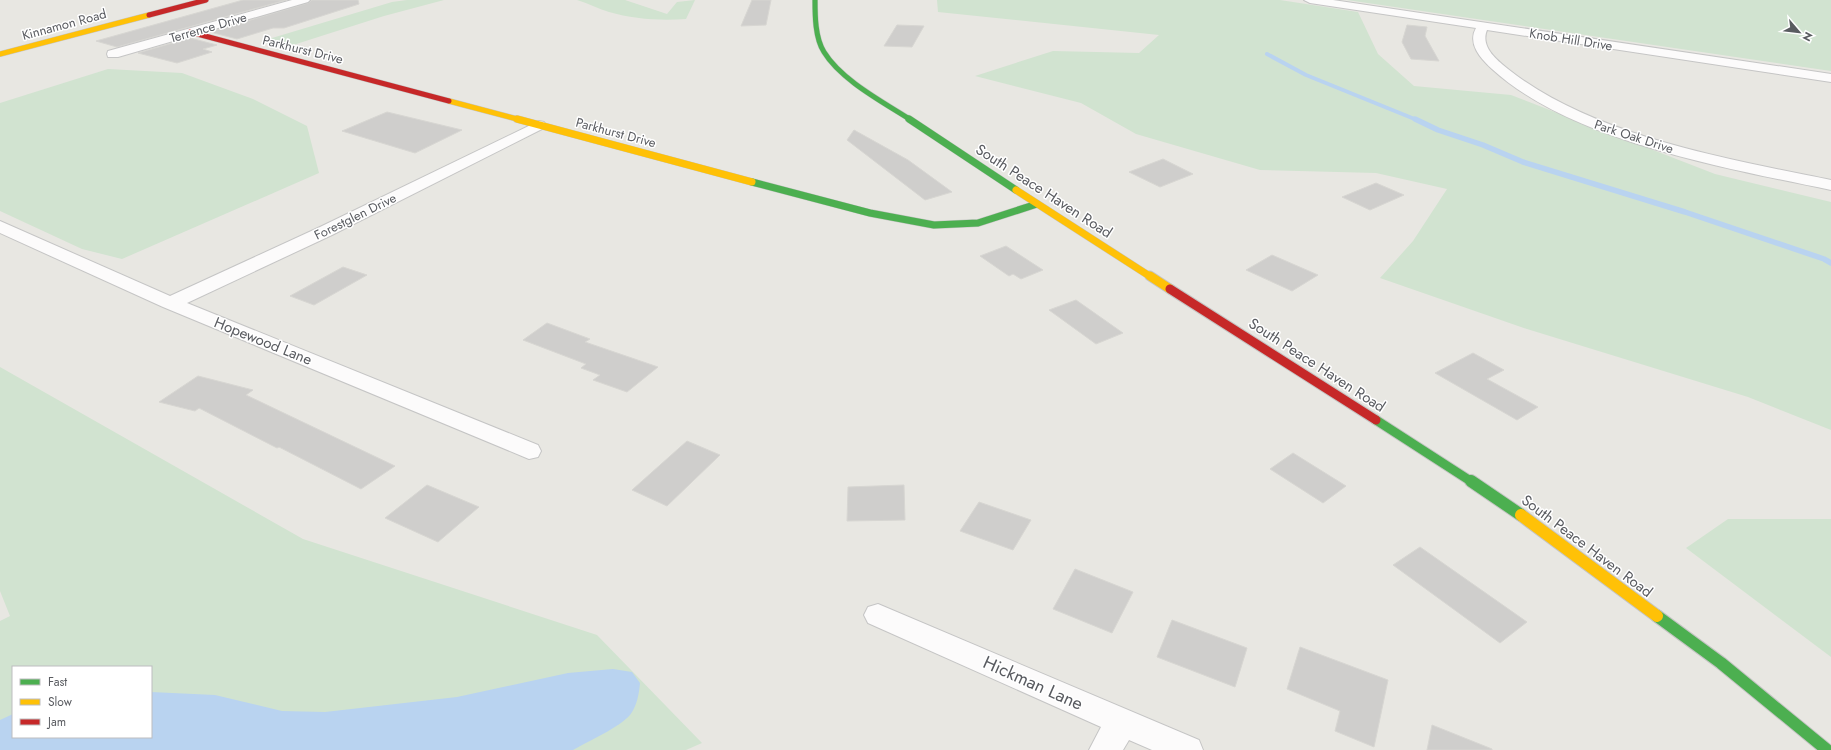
<svg xmlns="http://www.w3.org/2000/svg" width="1831" height="750" font-family="Jost,sans-serif">
<style>
.green{fill:#d1e3d0;fill-rule:evenodd}
.water{fill:#b9d3f0}
.lines{fill:none;stroke-linecap:round;stroke-linejoin:round}
.stream-far1{stroke:#b9d3f0;stroke-width:4}
.stream{stroke:#b9d3f0;stroke-width:5.5}
.building{fill:#cfcecc;stroke:#d7d6d2}
.street-casing{stroke:#c5c5c5;stroke-width:2}
.fast-far3-casing{stroke:#c5c5c4;stroke-width:6}
.fast-far2-casing{stroke:#c5c5c4;stroke-width:8}
.fast-far1-casing{stroke:#c5c5c4;stroke-width:11}
.fast-casing{stroke:#c5c5c4;stroke-width:14}
.slow-far3-casing{stroke:#c5c5c4;stroke-width:6}
.slow-far2-casing{stroke:#c5c5c4;stroke-width:8}
.slow-far1-casing{stroke:#c5c5c4;stroke-width:11}
.slow-casing{stroke:#c5c5c4;stroke-width:14}
.jam-far1-casing{stroke:#c5c5c4;stroke-width:6}
.jam-casing{stroke:#c5c5c4;stroke-width:11}
.street{fill:#fcfbfb;fill-rule:evenodd}
.fast-far3{stroke:#4caf50;stroke-width:5}
.fast-far2{stroke:#4caf50;stroke-width:7}
.fast-far1{stroke:#4caf50;stroke-width:9}
.fast{stroke:#4caf50;stroke-width:12}
.slow-far3{stroke:#ffc107;stroke-width:5}
.slow-far2{stroke:#ffc107;stroke-width:7}
.slow-far1{stroke:#ffc107;stroke-width:9}
.slow{stroke:#ffc107;stroke-width:12}
.jam-far1{stroke:#c62828;stroke-width:5}
.jam{stroke:#c62828;stroke-width:9}
.labels{text-anchor:middle;stroke-width:3;stroke-linejoin:round;paint-order:stroke}
.far-street-label{font-size:13px;fill:#595b60;stroke:#fff}
.street-label{font-size:15px;fill:#595b60;stroke:#fff}
.near-street-label{font-size:18px;fill:#595b60;stroke:#fff}
</style>
<rect width="100%" height="100%" fill="#e8e7e2"/>
<!-- green -->
<g class="green">
<path d="M407 0H444L384 16 290 46 262 41 392 2Z"/>
<path d="M577 0H625L667 14 677 2 695 0 686 19C660 21 633 19 609 12 598 9 588 3 577 0Z"/>
<path d="M937 0H1280L1358 12 1378 54 1414 86 1511 95 1715 174 1831 202V430L1748 397 1527 329 1380 278 1413 241 1447 189 1376 173 1260 170 1136 134 1081 103 975 76 1053 51 1139 53 1159 35 938 12Z"/>
<path d="M1347 0H1831V71Z"/>
<path d="M108 69 182 73 253 99 307 126 319 173 122 259 82 249 0 211V103Z"/>
<path d="M0 367 303 539 597 635 702 743 686 750H0V621L10 616 0 591ZM13 667H151V737H13Z"/>
<path d="M1728 519H1831V657L1686 548Z"/>
</g>
<!-- water -->
<path class="water" d="M613 669 632 672 640 683C639 694 637 706 630 715 620 727 587 742 573 750H0V720L13 714V737H151V692L215 695 282 711 325 712 457 697 568 673Z"/>
<g class="lines">
<!-- stream-far1 -->
<path class="stream-far1" d="M1267 54 1306 75 1417 120"/>
<!-- stream -->
<path class="stream" d="M1415 119 1438 130 1483 145 1523 162 1685 212 1824 259 1831 263"/>
</g>
<!-- building -->
<g class="building">
<path d="M243 0H286L117 47 96 41Z"/>
<path d="M312 0H358L359 4 284 28H273L237 39 210 32 308 3Z"/>
<path d="M752 0H771L766 25 741 26Z"/>
<path d="M897 25 924 26 912 47 884 46Z"/>
<path d="M1407 25 1427 27 1425 36 1439 61 1411 59 1402 42Z"/>
<path d="M190 38 217 45 203 49 212 52 177 63 138 53Z"/>
<path d="M387 112 462 130 415 153 342 131Z"/>
<path d="M854 130 908 160 952 192 925 200 847 140Z"/>
<path d="M1163 159 1193 174 1160 187 1129 172Z"/>
<path d="M1376 183 1404 195 1370 210 1342 197Z"/>
<path d="M1006 246 1043 270 1021 279 1013 274 1009 276 980 256Z"/>
<path d="M1272 255 1318 275 1292 291 1246 270Z"/>
<path d="M343 267 367 275 314 305 290 296Z"/>
<path d="M1076 300 1123 333 1096 344 1049 310Z"/>
<path d="M547 323 590 339 585 342 658 367 627 392 593 380 600 375 581 368 586 364 523 340Z"/>
<path d="M1473 353 1504 370 1487 379 1538 407 1517 420 1435 373Z"/>
<path d="M198 376 253 390 246 395 395 466 361 489 279 447 277 448 199 408 195 411 159 402Z"/>
<path d="M687 441 720 455 667 506 632 490Z"/>
<path d="M1293 453 1346 486 1323 503 1270 469Z"/>
<path d="M427 485 479 507 438 542 385 518Z"/>
<path d="M904 485 905 520 847 521 848 487Z"/>
<path d="M979 502 1031 520 1013 550 960 531Z"/>
<path d="M1420 547 1527 622 1500 643 1393 565Z"/>
<path d="M1075 569 1133 592 1112 633 1053 609Z"/>
<path d="M1172 620 1247 648 1235 687 1157 657Z"/>
<path d="M1300 647 1388 680 1374 747 1335 731 1340 711 1287 689Z"/>
<path d="M1432 725 1492 749V750H1427Z"/>
</g>
<g class="lines">
<defs>
<g id="street">
<path d="M292 0H310L308 2 118 57H108L107 54 108 51Z"/>
<path d="M1304 0H1333L1831 74V82L1487 30C1480 47 1497 60 1508 69 1592 136 1728 159 1831 180V190C1727 168 1572 142 1492 69 1481 59 1467 44 1476 28L1310 3Z"/>
<path d="M539 121 544 122 546 125 544 128 332 235 187 303 538 445 541 451 538 457 529 459 163 307 0 233V221L170 296 320 227Z"/>
<path d="M878 604 1199 740 1203 750H1152L1129 740 1123 750H1089L1101 727 868 623 864 615 868 607Z"/>
</g>
<path id="fast-far3" d="M815 0C815 15 815 38 824 52 841 80 883 102 911 120"/>
<g id="fast-far2">
<path d="M909 119 1016 190"/>
<path d="M752 182 870 213 934 225 978 223 1037 204"/>
</g>
<path id="fast-far1" d="M1376 420 1472 482"/>
<g id="fast">
<path d="M1471 481 1521 515"/>
<path d="M1657 616 1721 663 1827 750"/>
</g>
<g id="slow-far3">
<path d="M0 54 149 15"/>
<path d="M449 101 521 120"/>
</g>
<g id="slow-far2">
<path d="M517 119 752 182"/>
<path d="M1016 190 1151 277"/>
</g>
<path id="slow-far1" d="M1150 276 1170 289"/>
<path id="slow" d="M1521 515 1657 616"/>
<g id="jam-far1">
<path d="M149 15 206 0"/>
<path d="M190 32 449 101"/>
</g>
<path id="jam" d="M1170 289 1376 420"/>
</defs>
<!-- street casing -->
<use href="#street" class="street-casing"/>
<!-- fast-far3 casing -->
<use href="#fast-far3" class="fast-far3-casing"/>
<!-- fast-far2 casing -->
<use href="#fast-far2" class="fast-far2-casing"/>
<!-- fast-far1 casing -->
<use href="#fast-far1" class="fast-far1-casing"/>
<!-- fast casing -->
<use href="#fast" class="fast-casing"/>
<!-- slow-far3 casing -->
<use href="#slow-far3" class="slow-far3-casing"/>
<!-- slow-far2 casing -->
<use href="#slow-far2" class="slow-far2-casing"/>
<!-- slow-far1 casing -->
<use href="#slow-far1" class="slow-far1-casing"/>
<!-- slow casing -->
<use href="#slow" class="slow-casing"/>
<!-- jam-far1 casing -->
<use href="#jam-far1" class="jam-far1-casing"/>
<!-- jam casing -->
<use href="#jam" class="jam-casing"/>
<!-- street -->
<use href="#street" class="street"/>
<!-- fast-far3 -->
<use href="#fast-far3" class="fast-far3"/>
<!-- fast-far2 -->
<use href="#fast-far2" class="fast-far2"/>
<!-- fast-far1 -->
<use href="#fast-far1" class="fast-far1"/>
<!-- fast -->
<use href="#fast" class="fast"/>
<!-- slow-far3 -->
<use href="#slow-far3" class="slow-far3"/>
<!-- slow-far2 -->
<use href="#slow-far2" class="slow-far2"/>
<!-- slow-far1 -->
<use href="#slow-far1" class="slow-far1"/>
<!-- slow -->
<use href="#slow" class="slow"/>
<!-- jam-far1 -->
<use href="#jam-far1" class="jam-far1"/>
<!-- jam -->
<use href="#jam" class="jam"/>
</g>
<g class="labels">
<!-- far-street labels -->
<g class="far-street-label">
<text transform="translate(64 24) rotate(-15)" y="5">Kinnamon Road</text>
<text transform="translate(208 27) rotate(-16)" y="5">Terrence Drive</text>
<text transform="translate(1571 39) rotate(9)" y="5">Knob Hill Drive</text>
<text transform="translate(303 49) rotate(14)" y="5">Parkhurst Drive</text>
<text transform="translate(616 132) rotate(15)" y="5">Parkhurst Drive</text>
<text transform="translate(1634 136) rotate(18)" y="5">Park Oak Drive</text>
<text transform="translate(355 216) rotate(-26)" y="5">Forestglen Drive</text>
</g>
<!-- street labels -->
<g class="street-label">
<text transform="translate(1044 191) rotate(33)" y="5">South Peace Haven Road</text>
<text transform="translate(263 341) rotate(22)" y="5">Hopewood Lane</text>
<text transform="translate(1317 365) rotate(33)" y="5">South Peace Haven Road</text>
<text transform="translate(1587 546) rotate(37)" y="5">South Peace Haven Road</text>
</g>
<!-- near-street labels -->
<g class="near-street-label">
<text transform="translate(1033 683) rotate(24)" y="6">Hickman Lane</text>
</g>
</g>
<!-- legend -->
<rect x="12" y="666" width="140" height="72" fill="#ffffff" stroke="#bdbdbf"/>
<rect x="20" y="679" width="20" height="6" fill="#4caf50" stroke="#bdbdbf"/>
<text x="48" y="686" font-size="12" fill="#595b60">Fast</text>
<rect x="20" y="699" width="20" height="6" fill="#ffc107" stroke="#bdbdbf"/>
<text x="48" y="706" font-size="12" fill="#595b60">Slow</text>
<rect x="20" y="719" width="20" height="6" fill="#c62828" stroke="#bdbdbf"/>
<text x="48" y="726" font-size="12" fill="#595b60">Jam</text>
<!-- north arrow -->
<g transform="translate(1799 32) rotate(118)" stroke="#ffffff" stroke-width="3" paint-order="stroke">
<path d="M0-3L7 15L0 10L-7 15Z" fill="#595b60"/>
<text y="-6" font-size="11" font-weight="bold" text-anchor="middle" fill="#595b60">N</text>
</g>
</svg>
